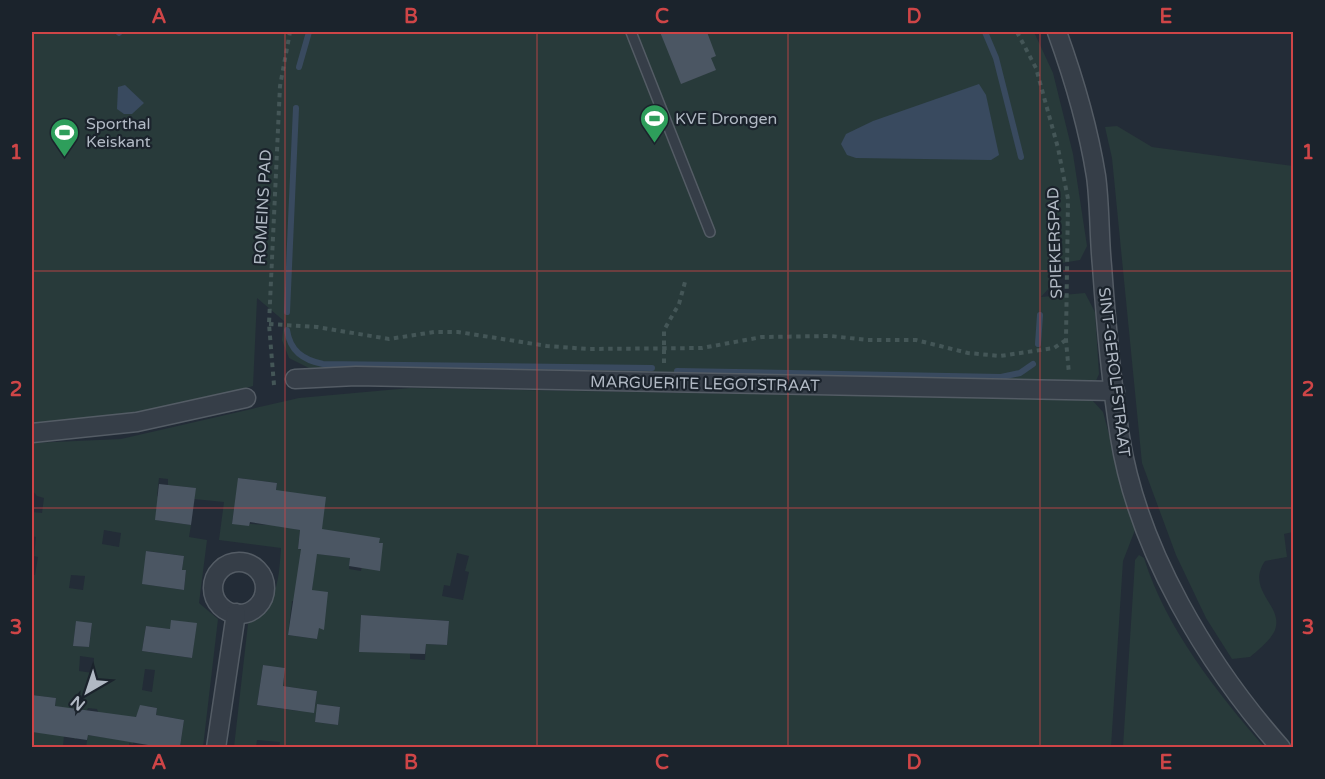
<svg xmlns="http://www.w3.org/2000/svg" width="1325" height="779" font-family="'Varela Round',sans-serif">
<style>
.green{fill:#283a3a;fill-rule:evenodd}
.water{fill:#394a5f}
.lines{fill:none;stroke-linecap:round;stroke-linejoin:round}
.stream{stroke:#394a5f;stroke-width:6}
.building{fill:#4b5663}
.lane-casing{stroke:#545c65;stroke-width:12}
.street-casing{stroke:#545c65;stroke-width:21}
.path{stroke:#445657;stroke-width:4;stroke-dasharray:4.5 4.5;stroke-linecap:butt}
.lane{stroke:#363e48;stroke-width:9}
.street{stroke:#363e48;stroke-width:18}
.grid{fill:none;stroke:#cf4547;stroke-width:1.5;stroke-opacity:0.55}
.labels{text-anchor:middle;stroke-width:4.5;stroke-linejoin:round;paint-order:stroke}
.poi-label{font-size:16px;fill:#b1b9c4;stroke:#1b232c;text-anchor:start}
.street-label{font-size:16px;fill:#b1b9c4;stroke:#1b232c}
.neatline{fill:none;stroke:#cf4547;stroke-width:2}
.grid-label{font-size:20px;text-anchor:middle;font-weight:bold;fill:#cf4547}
</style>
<rect width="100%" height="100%" fill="#232c37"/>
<!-- green -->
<g class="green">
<path d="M32 32H1034L1053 73 1073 154 1087 246 1080 260 1062 263 1050 262V287L1041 297 1085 293 1095 312 1099 374 1095 383 1087 385 425 366 309 368 289 358 282 340 284 321 257 298 253 386 182 408 86 422 32 425Z"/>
<path d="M1117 126 1152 147 1293 166V532L1284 534 1287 557 1265 561C1245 591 1284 605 1275 630 1271 640 1258 650 1250 657L1232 659 1206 618 1176 555 1142 463 1112 158 1105 127Z"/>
<path d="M410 388 1092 400 1103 412 1135 530 1123 561 1111 747 279 748 280 742 257 740 256 747H234L248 624C278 597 278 588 281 548L219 540 224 502 194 499 195 488 168 485V479L159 478 157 496 161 497 156 520 191 525 189 537 207 540 199 603 218 619 203 747H180L184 720 156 715 157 708 147 706 136 716 133 744 129 743V747H86L88 735 108 738 97 709 88 708 87 710H80L76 739 64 735 63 747H32V732L52 734 56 698 32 695V575H35L38 557 34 556 36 537 32 536V512L42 513 44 498 37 496 32 490V443L121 439 299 398ZM239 478 277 483 271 525 232 523ZM295 529 341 532V557L305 552V550L298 549 300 530ZM104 530 121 533 119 547 102 544ZM351 550 364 551 361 571 349 569ZM147 551 184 556 182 570 186 571 184 590 143 584ZM457 553 469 556 465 571 469 572 463 600 442 596 444 585 450 586ZM71 575 85 576 83 590 69 588ZM313 581 312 590 322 605 317 639 288 635 292 601 302 602ZM361 615 449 621 447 645 426 644 425 660 410 659V643L359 652ZM76 622 92 624 89 647 73 646ZM196 624 192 658 142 651 146 626 170 629ZM80 656 94 658 93 673 79 671ZM263 665 285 668 283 686 317 691 315 706 300 704 298 711 257 705ZM145 669 155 670 152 692 142 690ZM317 704 340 707 338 725 315 722Z"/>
<path d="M1139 555 1144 558C1166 629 1217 692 1264 747H1123L1134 577 1135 560Z"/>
</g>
<!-- water -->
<g class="water">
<path d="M979 84 986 95 999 155 991 160 856 158 847 155 841 144 846 134 873 121Z"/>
<path d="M125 85 144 103 132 114H124L117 109 118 87Z"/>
</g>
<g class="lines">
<!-- stream -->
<g class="stream">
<path d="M118 32 119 33"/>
<path d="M985 32 996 58 1021 157"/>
<path d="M299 67 309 32"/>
<path d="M287 312 296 108"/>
<path d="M287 330C290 351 303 360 323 364L652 368"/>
<path d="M1038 344 1040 315"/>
<path d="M677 371 1001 377 1020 373 1033 364"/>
</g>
</g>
<!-- building -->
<g class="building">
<path d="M660 32H707L716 56 711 58 716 70 681 84Z"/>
<path d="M238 478 277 483 276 490 326 497 322 529 380 538 379 543H383L380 571 349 566 350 558 317 554 312 590 328 592 324 630 319 628 317 639 288 635 301 549H298L300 530 250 522 249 526 232 524Z"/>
<path d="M159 484 196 488 191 525 155 520Z"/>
<path d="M146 551 184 556 182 570H186L184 590 142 584Z"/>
<path d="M361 615 449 621 447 645 426 644 425 654 359 652Z"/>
<path d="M171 620 197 623 192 658 142 651 146 626 170 629Z"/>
<path d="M76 621 92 623 89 647 73 646Z"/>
<path d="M263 665 285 668 283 686 317 691 314 713 257 705Z"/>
<path d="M32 695 56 698 55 706 136 717 140 705 157 708 156 715 184 720 180 747H160L88 735 87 740 32 732Z"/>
<path d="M317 704 340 707 338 725 315 722Z"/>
</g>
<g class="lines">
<defs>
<path id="lane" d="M631 32 710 232"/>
<g id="street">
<path d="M1057 32C1074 79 1088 126 1096 176 1100 205 1099 236 1102 266 1106 323 1111 381 1120 437 1138 550 1207 664 1281 748"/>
<path d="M295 379 356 376 1115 391"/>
<path d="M32 433 137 422 246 398"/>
<circle cx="239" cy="588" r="26"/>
<path d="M216 748 236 613"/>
</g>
</defs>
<!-- lane casing -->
<use href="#lane" class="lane-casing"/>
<!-- street casing -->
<use href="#street" class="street-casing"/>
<!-- path -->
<g class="path">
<path d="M1017 32 1036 68 1058 148 1068 199 1066 340 1069 374"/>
<path d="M269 324 317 327 389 339 434 332H458L547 346 588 349 702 348 762 337 831 336 867 340H916L968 353 1000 356 1054 348 1066 340"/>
<path d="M664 363V330L679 304 685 282"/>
<path d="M274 385 269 324 280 86 290 32"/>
</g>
<!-- lane -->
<use href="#lane" class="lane"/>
<!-- street -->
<use href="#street" class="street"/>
</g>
<!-- grid -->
<path class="grid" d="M285 32V748M537 32V748M788 32V748M1040 32V748M32 271H1294M32 508H1294"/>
<!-- icons -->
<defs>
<symbol id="stadium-pin" viewBox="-11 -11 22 30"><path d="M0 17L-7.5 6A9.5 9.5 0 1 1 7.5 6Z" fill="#2e9e5b" stroke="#1b232c"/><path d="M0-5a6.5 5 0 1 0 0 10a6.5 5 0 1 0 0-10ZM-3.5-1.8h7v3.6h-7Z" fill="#fff"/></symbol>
</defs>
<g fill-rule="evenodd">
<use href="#stadium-pin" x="638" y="102" width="33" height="45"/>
<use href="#stadium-pin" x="48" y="116" width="33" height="45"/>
</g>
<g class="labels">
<!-- poi labels -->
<g class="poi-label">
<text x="675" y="124">KVE Drongen</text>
<text x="86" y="129">Sporthal<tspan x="86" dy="18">Keiskant</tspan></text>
</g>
<!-- street labels -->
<g class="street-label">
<text transform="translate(262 207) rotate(-87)" y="6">ROMEINS PAD</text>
<text transform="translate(1054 243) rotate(-92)" y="6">SPIEKERSPAD</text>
<text transform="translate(1115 372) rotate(83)" y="6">SINT-GEROLFSTRAAT</text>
<text transform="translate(705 383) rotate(1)" y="6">MARGUERITE LEGOTSTRAAT</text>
</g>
</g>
<!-- border -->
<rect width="1325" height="779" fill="none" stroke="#1b232c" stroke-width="66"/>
<!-- north arrow -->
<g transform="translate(87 692) rotate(219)" stroke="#1b232c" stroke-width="4.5" paint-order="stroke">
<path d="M0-4.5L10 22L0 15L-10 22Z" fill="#b1b9c4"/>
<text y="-9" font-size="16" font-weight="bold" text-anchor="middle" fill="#b1b9c4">N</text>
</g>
<rect x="33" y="33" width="1259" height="713" class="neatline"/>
<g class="grid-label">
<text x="159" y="23">A</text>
<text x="411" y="23">B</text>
<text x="662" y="23">C</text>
<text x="914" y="23">D</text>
<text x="1166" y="23">E</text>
<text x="16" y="159">1</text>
<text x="1308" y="159">1</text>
<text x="16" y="396">2</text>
<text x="1308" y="396">2</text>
<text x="16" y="634">3</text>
<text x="1308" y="634">3</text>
<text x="159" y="769">A</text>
<text x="411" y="769">B</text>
<text x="662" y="769">C</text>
<text x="914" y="769">D</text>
<text x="1166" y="769">E</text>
</g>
</svg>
